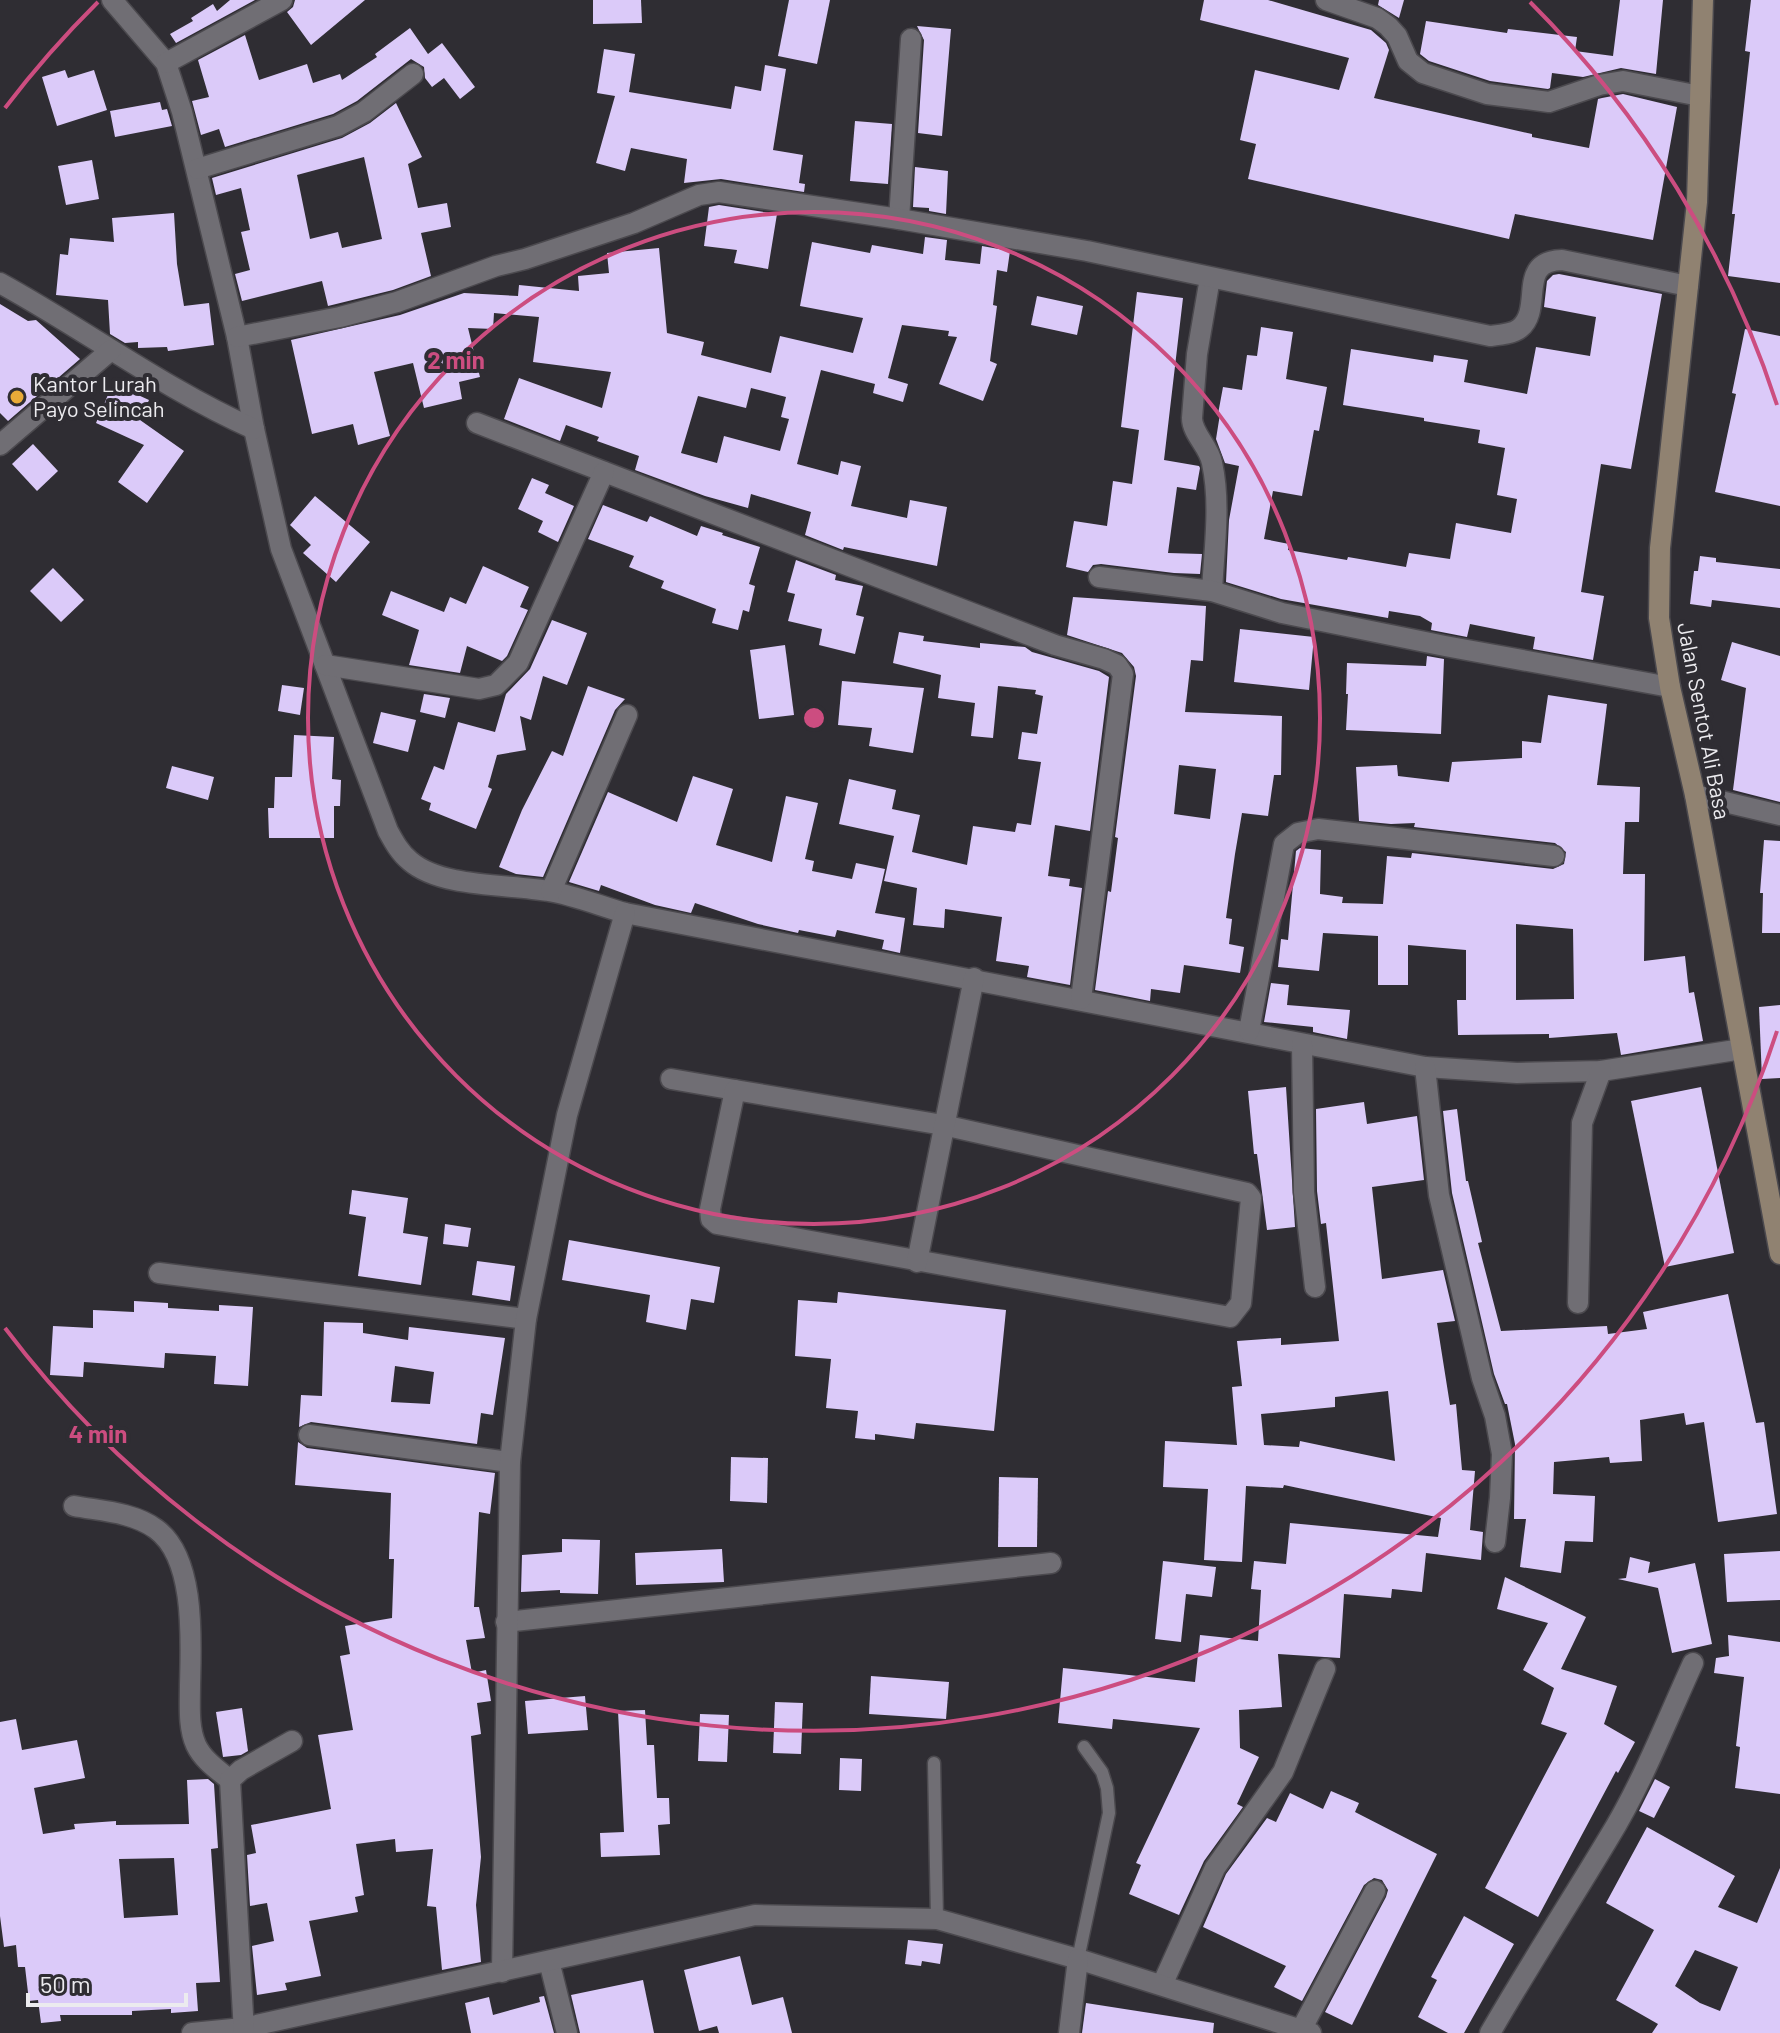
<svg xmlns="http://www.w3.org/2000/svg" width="1780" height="2033" font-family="Barlow,sans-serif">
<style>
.building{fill:#dbcaf9;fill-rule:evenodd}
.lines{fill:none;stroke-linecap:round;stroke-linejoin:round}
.lane-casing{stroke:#4b494e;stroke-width:15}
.street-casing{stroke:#4b494e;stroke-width:23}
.secondary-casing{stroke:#4b494e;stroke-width:23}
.lane{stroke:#706e74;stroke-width:12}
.street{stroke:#706e74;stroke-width:20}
.secondary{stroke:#908271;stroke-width:20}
.ring{fill:none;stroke:#cc4d80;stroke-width:4}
.poi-dot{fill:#e9ab38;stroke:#2f2d33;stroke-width:3}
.labels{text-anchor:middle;stroke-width:8;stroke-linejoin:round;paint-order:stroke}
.poi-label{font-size:22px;fill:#ecebef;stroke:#2f2d33;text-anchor:start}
.street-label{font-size:22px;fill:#ecebef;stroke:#2f2d33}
.centre{fill:#cc4d80;stroke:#2f2d33;stroke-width:4}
.ring-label{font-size:24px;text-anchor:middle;font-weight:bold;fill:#cc4d80;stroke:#2f2d33;stroke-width:8;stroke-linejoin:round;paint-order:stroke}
</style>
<rect width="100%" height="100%" fill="#2f2d33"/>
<!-- building -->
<g class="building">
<path d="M230 0H255L176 43 170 34 193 21 191 18 213 4 217 11Z"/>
<path d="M295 0H365L311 45 287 12 293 7Z"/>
<path d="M593 0H641L642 23 593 24Z"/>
<path d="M789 0H830L817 64 778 56Z"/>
<path d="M1204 0H1268L1371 30 1386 43 1389 50 1374 98 1532 134V137L1589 148 1598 99 1602 98 1623 94 1677 107 1653 240 1515 214 1509 239 1248 179 1256 144 1240 140 1255 70 1339 90 1349 58 1200 20Z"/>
<path d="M1379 0H1404L1399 18 1378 5Z"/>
<path d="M1620 0H1663L1656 74 1621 68 1583 77 1552 73 1550 88 1548 89 1490 81 1429 61 1420 54 1426 21 1507 33 1508 29 1577 37 1575 51 1613 56Z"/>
<path d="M1751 0H1780V283L1728 276 1735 214H1732L1750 52 1745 51Z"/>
<path d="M917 26 951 29 942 136 918 133 924 40Z"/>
<path d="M410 28 428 54 442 43 475 87 460 99 444 78 432 87 425 78 424 67 411 59 357 101 333 114 225 147 219 129 201 135 192 101 209 97 198 60 245 35 259 80 307 64 313 83 340 74 342 80 377 57 375 54Z"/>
<path d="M604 49 635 54 629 92 731 109 735 86 761 91 765 65 786 69 773 150 803 155 799 183 805 184 804 192 721 179 684 183 687 159 631 148 625 171 596 163 615 96 597 93Z"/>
<path d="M65 70 68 78 94 70 107 110 57 126 42 77Z"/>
<path d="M160 102 162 110 167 109 172 126 115 137 110 111Z"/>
<path d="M396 103 422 157 408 164 418 208 447 203 451 227 421 233 431 276 393 290 328 306 322 281 242 301 235 274 250 270 241 232 250 230 241 188 216 195 212 178 342 138 370 123ZM364 157 382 239 342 248 338 232 310 239 297 175Z"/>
<path d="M855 121 892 124 888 184 850 181Z"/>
<path d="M92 160 99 199 66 205 58 166Z"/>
<path d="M915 167 948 171 946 214 929 211V208L913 207Z"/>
<path d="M719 205 777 214 768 269 734 263 737 250 704 246 709 207Z"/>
<path d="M174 213 177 264 184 306 209 303 214 345 168 351 167 347 138 348V342L125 343 110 334 108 300 56 295 60 254 68 255 70 238 114 242 112 218Z"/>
<path d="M925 237 947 240 945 260 980 264 982 246 1010 251 1007 272 997 270 993 305 997 306 990 361 997 364 983 401 939 384 957 337 948 336 949 331 902 325 888 378 908 384 903 402 873 393 875 384 821 370 797 464 838 475 841 461 861 466 851 506 907 518 910 500 947 507 937 566 844 547 843 550 805 535 811 512 751 494 748 508 705 496 635 470 639 456 597 441 599 437 566 425 560 441 504 419 519 378 602 408 611 372 533 362 539 317 494 313 493 329 468 328 480 377 459 382 462 399 424 408 413 363 374 372 390 436 358 445 353 424 312 434 291 340 400 315 464 293 518 296 519 285 579 291 578 276 609 273 607 253 659 248 667 333 704 342 701 355 771 373 780 336 853 353 863 318 800 306 812 242 870 253 872 245 923 254ZM751 388 786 397 781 417 789 419 780 451 724 436 717 463 681 453 698 396 746 408Z"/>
<path d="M1559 274 1662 294 1631 469 1601 464 1581 592 1604 596 1593 660 1533 649 1535 637 1470 624 1467 637 1431 630 1432 623 1420 616 1389 611 1388 618 1281 599 1226 582 1229 520 1239 466 1225 463 1216 439 1220 414H1218L1223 387 1242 390 1247 355 1257 356 1261 327 1293 332 1286 379 1327 387 1319 431 1314 430 1302 496 1273 491 1264 539 1289 544 1288 550 1347 560 1348 557 1406 567 1409 553 1450 559 1456 523 1511 533 1517 499 1497 495 1505 448 1478 443 1480 430 1424 421V418L1343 405 1351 349 1433 362 1434 355 1468 360 1464 382 1527 394 1536 347 1590 356 1596 317 1544 307 1547 281 1553 275Z"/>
<path d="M1137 292 1183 298 1164 460 1199 466 1200 468 1196 490 1177 487 1168 553 1202 554 1200 574 1174 573 1101 564 1093 565 1088 572 1066 567 1074 521 1107 526 1113 481 1132 484 1139 430 1121 427Z"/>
<path d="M1037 296 1083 306 1077 335 1031 325Z"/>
<path d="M0 304 28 321 36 320 80 359 8 421 0 413Z"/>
<path d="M1745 329 1780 336V506L1715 492 1736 394 1732 393Z"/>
<path d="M114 384 149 400 140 420 184 451 147 503 118 482 144 445 96 423 110 390 115 395Z"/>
<path d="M33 444 58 471 37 491 12 464Z"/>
<path d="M532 478 549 485 545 493 574 506 558 542 538 532 543 521 518 509Z"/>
<path d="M315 496 370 542 336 582 303 553 311 545 290 525Z"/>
<path d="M603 505 647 522 650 516 697 536 701 526 723 533 722 535 760 547 749 584 755 586 749 612 743 610 738 630 712 623 716 609 661 588 664 581 629 567 634 556 588 539Z"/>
<path d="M1700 556 1716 558V562L1780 569V608L1712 600 1711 607 1690 604 1694 571H1698Z"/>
<path d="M796 560 836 575 835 580 863 586 856 615 864 617 855 654 819 645 822 629 788 621 795 594 787 592Z"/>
<path d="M483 566 529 587 520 607 528 610 507 656 502 661 467 646 460 673 409 665 419 630 382 615 391 591 444 612 450 597 466 604Z"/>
<path d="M53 568 84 600 61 622 30 591Z"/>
<path d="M1073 597 1206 606 1203 661 1191 660 1185 712 1282 716 1281 775H1274L1268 816 1242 813 1235 854 1226 918 1232 919 1229 944 1244 947 1240 973 1184 965 1180 993 1151 989 1150 1001 1095 990 1108 891 1111 892 1118 838 1115 837 1136 676 1134 667 1122 653 1067 635ZM1179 765 1216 769 1210 819 1174 814Z"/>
<path d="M552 620 587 633 567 685 543 676 531 720 520 716 526 750 497 755 488 787 492 789 476 829 429 810 431 803 421 799 434 766 444 770 458 722 495 732 506 694 530 669Z"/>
<path d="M1240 629 1314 637 1309 690 1234 682Z"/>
<path d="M899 632 924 636 923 641 980 648V643L1025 647 1032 652 1099 671 1109 677 1090 831 1055 825 1048 876 1070 879 1069 886 1082 888 1070 985 1027 977 1029 966 996 961 1002 917 945 909 944 928 913 925 917 888 884 881 894 836 839 824 849 779 896 790 892 809 920 815 912 852 967 865 973 826 1015 832 1017 823 1031 825 1041 762 1018 759 1022 732 1037 734 1043 696 1035 694 1036 690 998 686 993 738 971 736 975 703 938 698 941 675 893 663Z"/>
<path d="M1732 642 1780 656V802L1733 790 1746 688 1721 680Z"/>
<path d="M785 645 794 715 759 719 750 650Z"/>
<path d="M1427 656 1444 659 1441 734 1346 730 1348 694H1346L1347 663 1426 666Z"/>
<path d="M842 681 924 688 913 753 869 746 872 728 838 725Z"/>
<path d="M282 685 304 688 300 715 278 711Z"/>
<path d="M588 686 625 699 615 710 543 877 516 874 499 867 522 810 552 751 563 756Z"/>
<path d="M424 694 450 698 445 718 420 712Z"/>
<path d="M1548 695 1607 704 1597 785 1640 787 1639 822H1625L1623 874H1645L1644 961 1685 956 1689 993 1694 992 1703 1041 1621 1055 1617 1033 1549 1038V1034L1458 1035 1457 1000H1466V950L1408 945V985H1378V936L1323 933 1319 971 1278 967 1281 939 1288 940 1296 851 1300 848 1321 850 1320 894 1343 897 1342 903 1383 904 1387 856 1411 858 1412 853 1553 869 1564 864 1566 852 1555 843 1414 827 1415 823 1391 824 1359 821 1356 767 1397 765 1398 776 1449 782 1452 762 1522 758V741L1541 743ZM1516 924 1573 929 1574 999 1516 1000Z"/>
<path d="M381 712 416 720 408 752 373 743Z"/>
<path d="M294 735 334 737 332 779 341 780 340 806H334V838H269L268 808H274L275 777H292Z"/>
<path d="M172 766 214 777 208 800 166 788Z"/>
<path d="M693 776 733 789 716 845 772 862 786 796 818 803 805 859 814 861 812 871 852 879 856 863 885 869 875 913 905 918 900 953 882 949 884 940 837 930 835 937 799 930 798 933 758 924 695 903 691 913 655 905 601 885 599 891 569 882 608 792 677 822Z"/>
<path d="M1764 840 1780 841V933H1762L1763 893H1760Z"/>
<path d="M1271 983 1289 985 1287 1005 1350 1010 1347 1039 1313 1032V1027L1264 1022Z"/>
<path d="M1780 1005V1078L1762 1079 1759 1007Z"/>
<path d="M1286 1087 1295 1227 1267 1230 1257 1154H1254L1248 1091Z"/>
<path d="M1701 1087 1734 1253 1665 1267 1631 1101Z"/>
<path d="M1364 1102 1367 1124 1417 1116 1424 1180 1372 1187 1382 1279 1443 1270 1455 1321 1437 1323 1450 1405 1456 1404 1462 1470 1475 1471 1470 1530 1483 1532 1481 1560 1426 1553 1422 1592 1392 1589 1391 1598 1344 1594 1340 1658 1278 1654 1282 1707 1239 1710 1240 1748 1259 1757 1237 1804 1243 1807 1204 1861 1179 1915 1129 1894 1141 1865 1136 1863 1200 1728 1113 1719 1112 1729 1058 1723 1063 1668 1195 1682 1200 1635 1258 1641 1261 1590 1251 1589 1254 1561 1286 1564 1290 1523 1438 1537 1441 1518 1284 1485 1283 1488 1246 1486 1242 1562 1204 1560 1208 1489 1163 1487 1165 1441 1237 1445 1232 1387 1242 1386 1237 1341 1281 1338V1345L1339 1341 1326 1223 1321 1224 1317 1191 1316 1109ZM1388 1391 1395 1461 1300 1441 1299 1447 1264 1445 1261 1414 1335 1407V1397Z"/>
<path d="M1457 1109 1466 1181H1468L1482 1242 1478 1243 1501 1331 1607 1326 1608 1334 1647 1329 1643 1312 1728 1294 1756 1423 1764 1422 1777 1514 1718 1522 1704 1422 1686 1425 1684 1413 1640 1420 1642 1461 1610 1463 1609 1457 1554 1462 1553 1494 1595 1496 1593 1542 1565 1541 1561 1573 1520 1567 1526 1519H1514L1515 1444 1507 1404H1505L1494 1374 1452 1193 1443 1111Z"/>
<path d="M352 1190 408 1198 403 1233 428 1237 421 1285 358 1276 366 1217 349 1214Z"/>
<path d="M445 1224 471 1228 468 1247 443 1244Z"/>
<path d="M569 1240 720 1267 714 1303 691 1299 686 1330 646 1322 650 1295 562 1280Z"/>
<path d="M477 1261 515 1266 510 1301 472 1295Z"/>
<path d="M838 1292 1006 1310 994 1431 916 1423 914 1439 875 1434V1440L855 1438 858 1411 826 1408 831 1359 795 1356 798 1300 837 1303Z"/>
<path d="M134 1301 168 1303V1308L219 1311V1305L253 1307 248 1386 214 1384 216 1356 165 1353 164 1368 84 1362 83 1377 50 1375 53 1326 93 1328V1310L134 1312Z"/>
<path d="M324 1322 363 1323V1333L408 1340 409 1327 505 1338 493 1415 481 1413 477 1444 311 1422 299 1427 301 1395 322 1396ZM395 1366 434 1372 430 1404 391 1402Z"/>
<path d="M298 1442 307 1448 495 1473 490 1514 479 1512 474 1607H479L485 1638 466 1640 472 1673 486 1670 491 1701 477 1703 481 1734 471 1736 481 1857 476 1905 481 1962 442 1970 436 1907 427 1906 433 1849 396 1852 395 1839 356 1844 364 1895 355 1897 358 1912 309 1921 321 1976 285 1983 287 1990 257 1995 252 1946 274 1941 267 1903 250 1906 247 1855 256 1853 251 1825 331 1809 318 1735 353 1730 340 1656 350 1654 345 1626 392 1618 394 1559H389L391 1493 295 1485Z"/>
<path d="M731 1457 768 1458 767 1503 730 1501Z"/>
<path d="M999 1477 1038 1478 1037 1547H998Z"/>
<path d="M562 1539 600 1540 598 1594 560 1593V1590L521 1592 522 1555 562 1552Z"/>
<path d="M722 1549 724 1582 636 1585 635 1553Z"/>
<path d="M1780 1551V1600L1727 1602 1724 1554Z"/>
<path d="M1630 1557 1650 1562 1648 1573 1695 1563 1712 1644 1672 1653 1658 1588 1618 1579 1626 1578Z"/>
<path d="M1163 1561 1216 1567 1212 1597 1186 1594 1181 1642 1155 1639Z"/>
<path d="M1505 1577 1586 1617 1561 1669 1617 1686 1604 1724 1635 1742 1618 1773 1616 1771 1538 1917 1485 1888 1567 1733 1541 1724 1554 1688 1523 1670 1548 1623 1497 1609Z"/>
<path d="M1728 1635 1780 1642V1794L1735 1788 1740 1747 1736 1746 1744 1677 1714 1673 1716 1658 1729 1656Z"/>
<path d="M871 1676 949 1682 946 1719 869 1714Z"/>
<path d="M585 1696 588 1730 528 1734 525 1701Z"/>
<path d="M775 1702 803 1703 801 1754 773 1753Z"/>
<path d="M242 1708 248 1751 241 1755 223 1757 216 1712Z"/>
<path d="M645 1710 647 1745H654L657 1798H669L670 1824 658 1825 660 1855 601 1857 600 1833 624 1832 618 1711Z"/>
<path d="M700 1714 729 1715 727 1762 698 1761Z"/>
<path d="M16 1719 22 1750 77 1740 85 1778 34 1788 43 1834 75 1829 74 1824 116 1821V1825L189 1824 187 1780 208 1779 214 1784 218 1848 211 1849 220 1982 196 1983 198 2011 171 2013V2009L132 2011V2015H60L61 2021 41 2023 38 2000 29 2001 25 1967H18L16 1945 4 1947 0 1916V1722ZM174 1858 178 1915 124 1918 119 1859Z"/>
<path d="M840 1758 862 1759 861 1791 839 1790Z"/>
<path d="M1655 1779 1670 1787 1654 1818 1639 1811Z"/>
<path d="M1331 1791 1359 1803 1355 1812 1437 1854 1352 2025 1325 2012 1386 1897 1388 1890 1382 1880 1374 1878 1364 1885 1302 2001 1274 1987 1286 1966 1203 1927 1226 1874 1267 1818 1276 1822 1290 1793 1323 1809Z"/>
<path d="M1647 1827 1735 1876 1718 1907 1757 1923 1780 1868V2033H1652L1658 2024 1616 2000 1654 1930 1606 1903ZM1695 1950 1738 1967 1720 2011 1700 2003 1675 1986Z"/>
<path d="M1464 1916 1514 1944 1464 2033H1448L1418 2017 1437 1980 1431 1977Z"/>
<path d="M908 1940 943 1944 940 1964 922 1961 921 1966 905 1964Z"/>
<path d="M740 1956 752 2005 783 1997 792 2033H719L717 2026 699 2031 684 1970Z"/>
<path d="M643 1980 654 2033H580L571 1995Z"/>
<path d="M544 1996 554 2033H471L465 2003 489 1997 493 2015 540 2002 539 1997Z"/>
<path d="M1086 2003 1214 2023 1213 2033H1082Z"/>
</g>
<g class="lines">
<defs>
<g id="lane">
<path d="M934 1763 937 1919"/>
<path d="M1078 1959 1109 1813 1107 1788 1102 1772 1084 1747"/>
</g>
<g id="street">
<path d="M112 0 166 63 182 112 237 337 254 429 281 549 388 831C394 842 400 853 410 861 441 888 508 884 548 891 574 895 600 906 625 913L1425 1067 1517 1073 1601 1071 1742 1049"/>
<path d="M1326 0 1377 18 1388 26 1397 36 1408 61 1423 73 1487 94 1549 102 1599 85 1623 81 1700 96"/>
<path d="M166 63 282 0"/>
<path d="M197 169 338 126 364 112 413 74"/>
<path d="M899 219 911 39"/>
<path d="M1210 278 1197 354 1192 418C1192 434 1209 446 1212 463 1221 504 1214 550 1212 591"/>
<path d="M0 283C86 330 164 389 254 429"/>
<path d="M237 337 340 317 397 302 496 266 525 259 634 223 699 195 719 192 899 219 1087 251 1490 336C1499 335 1513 334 1520 328 1544 308 1516 261 1562 260L1688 286"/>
<path d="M477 423 1055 645 1104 659 1117 665 1123 674 1081 999"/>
<path d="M0 445 111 350"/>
<path d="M1099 577 1212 591 1282 613 1445 646 1670 687"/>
<path d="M325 665 479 689 496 685 518 663 604 472"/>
<path d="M1695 795 1780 815"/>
<path d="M551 891 627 715"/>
<path d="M1249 1031 1284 844 1298 833 1318 829 1554 856"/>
<path d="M1302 1044 1304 1192 1315 1287"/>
<path d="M1425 1067 1439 1195 1482 1378 1495 1416 1502 1454 1500 1498 1495 1542"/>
<path d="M671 1079 735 1090"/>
<path d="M735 1090 943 1125 1247 1193 1251 1198 1241 1303 1230 1317 717 1224 711 1219 710 1209Z"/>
<path d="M917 1262 974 978"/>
<path d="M159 1273 526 1319"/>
<path d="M1578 1303 1582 1123 1601 1071"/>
<path d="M309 1435 510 1462"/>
<path d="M74 1506C100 1511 133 1512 156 1529 196 1558 191 1641 190 1685 190 1705 188 1727 196 1745 203 1760 218 1770 230 1780"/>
<path d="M506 1622 1051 1563"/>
<path d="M549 1961 567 2033"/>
<path d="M502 1972 510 1462 526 1319 567 1115 625 913"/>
<path d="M1162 1985 1215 1868 1283 1772 1325 1669"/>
<path d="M1301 2030 1375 1891"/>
<path d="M192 2033 243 2028 755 1915 937 1919 1078 1959 1311 2033"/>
<path d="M244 2033 230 1780 241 1770 292 1741"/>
<path d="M1069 2033 1078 1959"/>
<path d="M1490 2033C1528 1967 1569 1904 1608 1839 1642 1784 1666 1722 1693 1663"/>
</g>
<path id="secondary" d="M1703 0 1697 202 1660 548 1659 618 1670 687 1695 795 1780 1254"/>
</defs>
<!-- lane casing -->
<use href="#lane" class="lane-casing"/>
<!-- street casing -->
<use href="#street" class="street-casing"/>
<!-- secondary casing -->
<use href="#secondary" class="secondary-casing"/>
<!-- lane -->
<use href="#lane" class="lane"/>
<!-- street -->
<use href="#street" class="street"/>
<!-- secondary -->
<use href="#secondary" class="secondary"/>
</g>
<!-- distance rings -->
<g class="ring">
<circle cx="814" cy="718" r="506"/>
<path d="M1777 1031A1013 1013 0 0 1 5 1328M5 108A1013 1013 0 0 1 98 2M1530 2A1013 1013 0 0 1 1777 405"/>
</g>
<!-- markers -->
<circle class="poi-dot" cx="17" cy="397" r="8"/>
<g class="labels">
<!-- poi labels -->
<g class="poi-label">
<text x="33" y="392">Kantor Lurah<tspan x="33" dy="25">Payo Selincah</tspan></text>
</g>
<!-- street labels -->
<g class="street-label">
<text transform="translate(1704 721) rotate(79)" y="8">Jalan Sentot Ali Basa</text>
</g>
</g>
<circle cx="814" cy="718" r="12" class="centre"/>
<g class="ring-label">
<text x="456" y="369">2 min</text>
<text x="98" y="1443">4 min</text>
</g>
<!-- scale -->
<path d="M28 1993v12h158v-12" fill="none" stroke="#ecebef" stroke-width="4"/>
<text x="40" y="1993" font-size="24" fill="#ecebef" stroke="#2f2d33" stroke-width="6" paint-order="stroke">50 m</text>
</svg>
